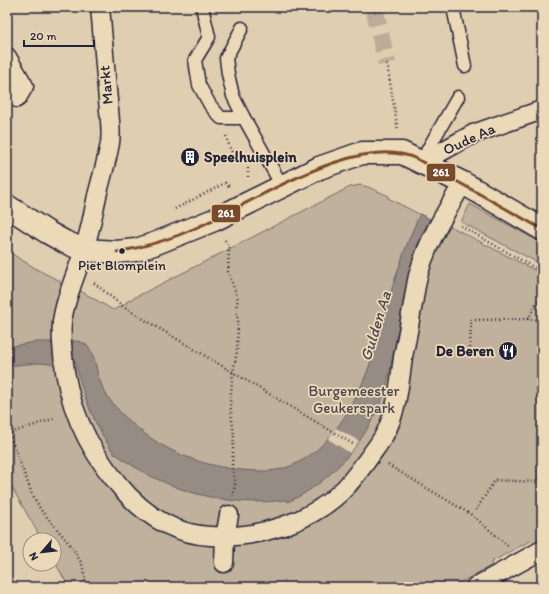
<svg xmlns="http://www.w3.org/2000/svg" width="549" height="594" font-family="Itim,sans-serif">
<style>
.green{fill:#c0b19c;stroke:#716a6c}
.water{fill:#978c83;stroke:#686266}
.pier{fill:#e0ceb0}
.lines{fill:none;stroke-linecap:round;stroke-linejoin:round}
.pedestrian-tunnel{stroke:#baac99;stroke-width:18;stroke-dasharray:18 9;stroke-linecap:butt}
.service-casing{stroke:#22223b;stroke-width:15}
.pedestrian-casing{stroke:#22223b;stroke-width:21}
.minor-casing{stroke:#22223b;stroke-width:25}
.path{stroke:#22223b;stroke-width:2.5;stroke-dasharray:1 3;stroke-linecap:butt}
.service{stroke:#ecd9b7;stroke-width:12}
.pedestrian{stroke:#ecd9b7;stroke-width:18}
.minor{stroke:#ecd9b7;stroke-width:22}
.bus-1-casing{stroke:#ecd9b7;stroke-width:6}
.bus-1{stroke:#7a4b2a;stroke-width:3}
.bus-dot{fill:#22223b;stroke:#ecd9b7;stroke-width:1.5}
.labels{text-anchor:middle;stroke-width:3.5;stroke-linejoin:round;paint-order:stroke}
.bus-label{font-size:14px;fill:#22223b;stroke:#ecd9b7}
.street-label{font-size:15px;fill:#22223b;stroke:#ecd9b7}
.poi-label{font-size:15px;font-weight:bold;fill:#22223b;stroke:#ecd9b7;text-anchor:start}
.park-label{font-size:15px;fill:#4a4653;stroke:#ecd9b7}
.water-label{font-size:16px;font-style:italic;fill:#4b4754;stroke:#ecd9b7}
.line-badge{stroke:#ecd9b7;stroke-width:1.5}
.badge-label{font-size:11px;text-anchor:middle;font-weight:bold;fill:#fff}
</style>
<rect width="100%" height="100%" fill="#e0ceb0"/>
<filter id="ink" filterUnits="userSpaceOnUse"><feTurbulence type="fractalNoise" baseFrequency=".025" numOctaves="2"/><feDisplacementMap in="SourceGraphic" scale="8" xChannelSelector="R" yChannelSelector="G"/><feConvolveMatrix kernelMatrix="1 2 1 2 8 2 1 2 1" color-interpolation-filters="sRGB"/></filter>
<g filter="url(#ink)">
<!-- green -->
<g class="green">
<path d="M360 185 368 187 389 196 388 198 446 228 448 225 542 274V537L533 542 530 541 491 562 492 565 452 587H69L54 561V540H42L7 479V251L40 271 60 281V284L78 294 79 290 113 310 127 303 126 302 350 187Z"/>
<path d="M470 204 542 243V265L461 222Z"/>
</g>
<!-- water -->
<path class="water" d="M420 214 430 219 420 238 414 256C408 280 403 305 398 330 394 349 391 369 386 387 370 437 335 480 288 502L287 500C227 508 164 491 116 454L115 455C95 427 82 394 75 361L53 362 54 364 38 363 7 366V347L35 342H52V345L73 344V341C96 340 94 366 100 381 103 390 108 398 114 405 152 450 206 471 264 471 319 471 354 409 370 364 376 346 380 327 386 308 396 276 405 245 420 214Z"/>
<!-- pier -->
<path class="pier" d="M336 428 359 441 350 453 328 439Z"/>
<g class="lines">
<!-- pedestrian-tunnel -->
<path class="pedestrian-tunnel" d="M374 7 387 64"/>
<defs>
<g id="service">
<path d="M202 7 209 37 195 60 199 85 210 105 221 118H244"/>
<path d="M453 7 465 66"/>
<path d="M242 28 226 58 228 74 233 96 244 118 282 186"/>
<path d="M423 162 428 149 458 97"/>
</g>
<g id="pedestrian">
<path d="M100 7C103 38 105 69 108 100 109 113 112 130 110 143 107 161 101 179 97 196 93 214 90 232 84 249 77 274 65 297 62 322 61 333 62 345 63 355 67 403 87 447 118 484 141 512 172 534 210 536 257 539 311 523 345 488 357 475 368 459 378 445 397 419 399 387 403 357 406 342 409 328 411 314 414 301 415 288 418 276 427 242 445 213 463 183"/>
<path d="M7 57 24 86 17 98"/>
<path d="M423 162 473 134 542 110"/>
<path d="M224 563 225 537 229 515"/>
<path d="M475 587 542 550"/>
</g>
<path id="minor" d="M7 206 47 232 65 242 84 250 117 252 136 250 154 244 214 220 319 168 362 153H402L463 183 542 229"/>
</defs>
<!-- service casing -->
<use href="#service" class="service-casing"/>
<!-- pedestrian casing -->
<use href="#pedestrian" class="pedestrian-casing"/>
<!-- minor casing -->
<use href="#minor" class="minor-casing"/>
<!-- path -->
<g class="path">
<path d="M387 64 398 131"/>
<path d="M226 136 230 148 235 159 234 162 243 158 246 161"/>
<path d="M248 177V166"/>
<path d="M175 209 225 183 230 187"/>
<path d="M461 226 542 272"/>
<path d="M225 240 229 248 228 272 238 299 236 308 238 321 237 352 233 372 230 403 234 436 232 465 235 484 233 496"/>
<path d="M94 283 125 308 353 444"/>
<path d="M528 319 542 292"/>
<path d="M470 352 471 320 528 319 542 321"/>
<path d="M9 433 32 494 41 510 72 547 82 564 87 587"/>
<path d="M7 434 56 418"/>
<path d="M388 465 472 515 508 546"/>
<path d="M476 510 495 480 537 482 540 444"/>
</g>
<!-- service -->
<use href="#service" class="service"/>
<!-- pedestrian -->
<use href="#pedestrian" class="pedestrian"/>
<!-- minor -->
<use href="#minor" class="minor"/>
<defs>
<path id="bus-1" d="M117 252C145 247 172 239 198 227 253 203 358 131 417 159L542 229"/>
</defs>
<!-- bus-1 casing -->
<use href="#bus-1" class="bus-1-casing"/>
<!-- bus-1 -->
<use href="#bus-1" class="bus-1"/>
</g>
</g>
<!-- icons -->
<defs>
<symbol id="building-disc" viewBox="-11 -11 22 22"><circle r="9.5" fill="#22223b" stroke="#ecd9b7"/><path d="M-4-6H4V6H1V3H-1V6H-4ZM-2.5-4.3h1.7v1.8h-1.7ZM.8-4.3h1.7v1.8H.8ZM-2.5-1h1.7V.8h-1.7ZM.8-1h1.7V.8H.8Z" fill="#fff"/></symbol>
<symbol id="restaurant-disc" viewBox="-11 -11 22 22"><circle r="9.5" fill="#22223b" stroke="#ecd9b7"/><path d="M-5-6h1v4h1v-4h1v4h1v-4h1v5L-1.5 .5V6h-2V.5L-5-1ZM5-6V6H3V1.5H1.5Q1.5-4 5-6Z" fill="#fff"/></symbol>
</defs>
<g fill-rule="evenodd">
<use href="#building-disc" x="179" y="146" width="22" height="22"/>
<use href="#restaurant-disc" x="497" y="340" width="22" height="22"/>
</g>
<!-- markers -->
<circle class="bus-dot" cx="122" cy="251" r="3.5"/>
<g class="labels">
<!-- bus labels -->
<g class="bus-label">
<text x="122" y="270">Piet Blomplein</text>
</g>
<!-- street labels -->
<g class="street-label">
<text transform="translate(106 85) rotate(-95)" y="5">Markt</text>
<text transform="translate(469 139) rotate(-25)" y="5">Oude Aa</text>
</g>
<!-- poi labels -->
<g class="poi-label">
<text x="204" y="162">Speelhuisplein</text>
<text x="494" y="356" text-anchor="end">De Beren</text>
</g>
<!-- park labels -->
<g class="park-label">
<text x="354" y="396">Burgemeester<tspan x="354" dy="17">Geukerspark</tspan></text>
</g>
<!-- water labels -->
<g class="water-label">
<text transform="translate(375 326) rotate(-73)" y="6">Gulden Aa</text>
</g>
</g>
<g class="line-badge">
<rect x="426" y="163" width="30" height="19" rx="4" fill="#7a4b2a"/>
<rect x="211" y="204" width="30" height="19" rx="4" fill="#7a4b2a"/>
</g>
<g class="badge-label">
<text x="441" y="176">261</text>
<text x="226" y="217">261</text>
</g>
<!-- margin -->
<rect width="549" height="594" fill="none" stroke="#ecd9b7" stroke-width="24"/>
<rect x="12" y="12" width="525" height="570" fill="none" stroke="#22223b" stroke-width="1.5" filter="url(#ink)"/>
<!-- north arrow -->
<g transform="translate(42 552) rotate(242)"><circle r="19" fill="#ecd9b7" stroke="#9b9085"/>
<path d="M0-3L7 15L0 10L-7 15Z" fill="#22223b"/>
<text y="-6" font-size="11" font-weight="bold" text-anchor="middle" fill="#22223b">N</text>
</g>
<!-- scale -->
<path d="M24 40v6h70v-6" fill="none" stroke="#22223b" stroke-width="2"/>
<text x="30" y="40" font-size="12" fill="#22223b" stroke="#ecd9b7" stroke-width="3" paint-order="stroke">20 m</text>
</svg>
